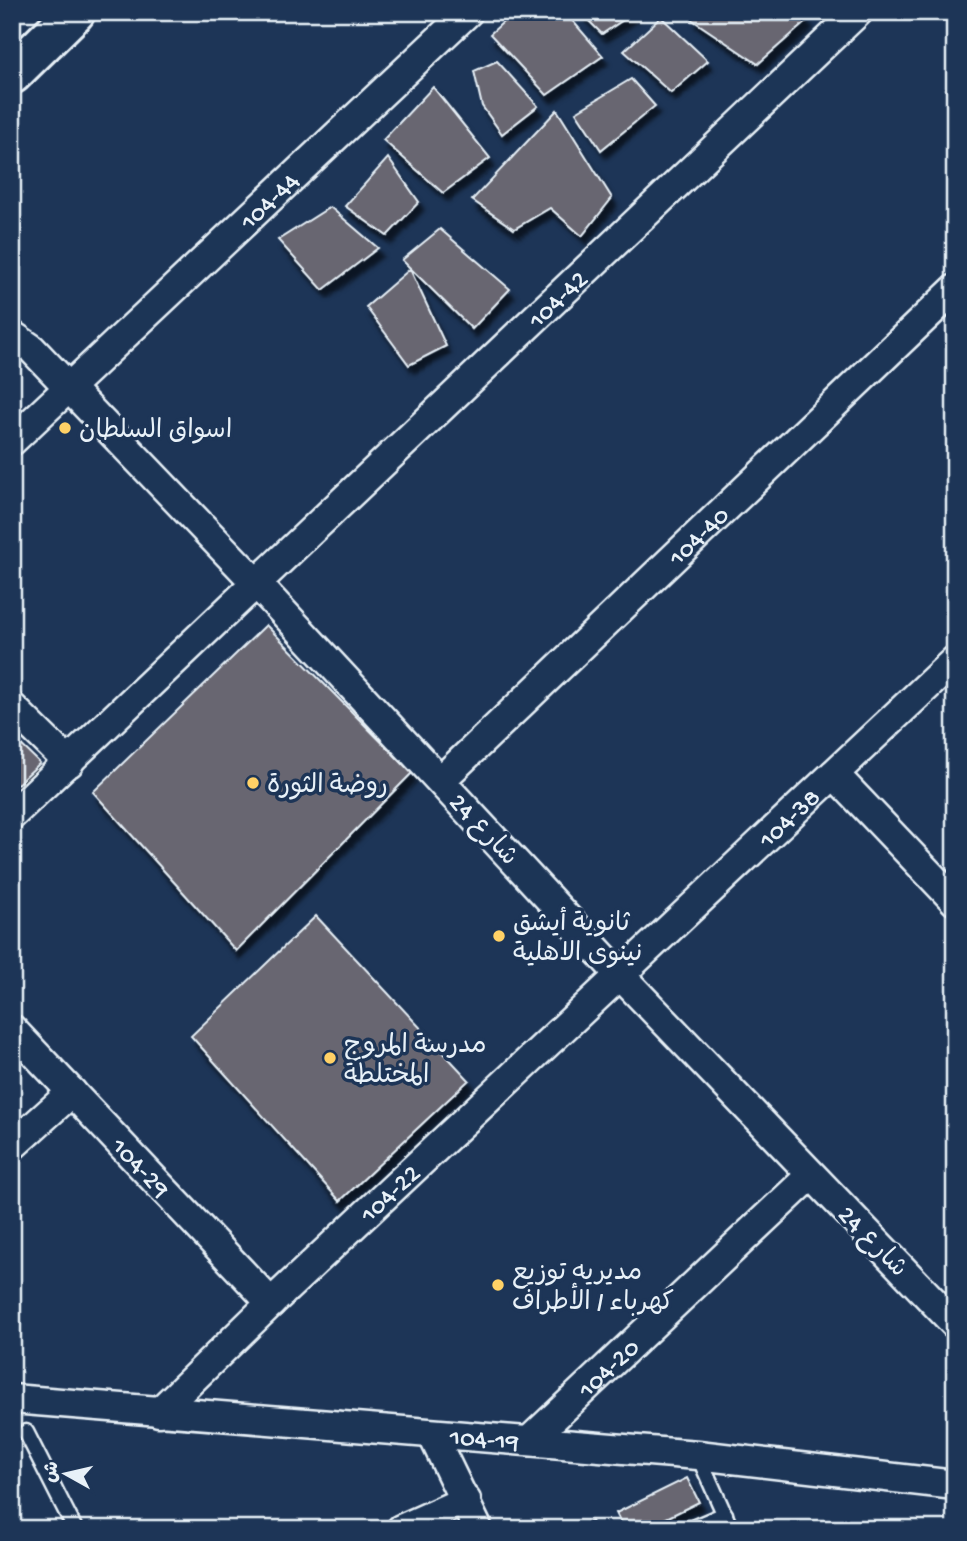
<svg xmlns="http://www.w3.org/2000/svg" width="967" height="1541" font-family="'Gochi Hand','Playpen Sans Arabic',sans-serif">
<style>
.building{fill:#686671;stroke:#e8f1f8;stroke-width:2;filter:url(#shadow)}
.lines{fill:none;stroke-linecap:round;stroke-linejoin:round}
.service-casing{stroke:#e8f1f8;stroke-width:19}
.minor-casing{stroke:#e8f1f8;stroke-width:33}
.secondary-casing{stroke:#e8f1f8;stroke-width:44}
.service{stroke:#1d3557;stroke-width:14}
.minor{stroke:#1d3557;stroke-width:28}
.secondary{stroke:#1d3557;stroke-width:38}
.poi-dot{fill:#ffd166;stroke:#1d3557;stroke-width:2.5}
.labels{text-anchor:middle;stroke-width:7;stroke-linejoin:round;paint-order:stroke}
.street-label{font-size:26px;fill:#e8f1f8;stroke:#1d3557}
.poi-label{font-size:26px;fill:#e8f1f8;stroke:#1d3557;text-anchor:start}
</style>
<defs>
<filter id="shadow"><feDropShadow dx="4.5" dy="8" stdDeviation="2" flood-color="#0009"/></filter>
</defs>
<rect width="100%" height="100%" fill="#1d3557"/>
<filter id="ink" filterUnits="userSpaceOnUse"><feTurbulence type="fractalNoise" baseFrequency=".0143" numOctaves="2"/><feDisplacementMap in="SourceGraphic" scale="14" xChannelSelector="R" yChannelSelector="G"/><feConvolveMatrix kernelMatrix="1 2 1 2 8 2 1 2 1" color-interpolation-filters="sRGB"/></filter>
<g filter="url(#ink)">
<!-- building -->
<g class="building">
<path d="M514 12H565L603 56 547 95 490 34Z"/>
<path d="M580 12H635L602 34Z"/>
<path d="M695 12H800L808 20 758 64 691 19Z"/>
<path d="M661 17 708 61 671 93 624 51Z"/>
<path d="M497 61 538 106 502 134 482 106 474 71Z"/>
<path d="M631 79 655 106 601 150 576 112Z"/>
<path d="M433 87 490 158 443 193 383 140Z"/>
<path d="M557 110 612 198 582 236 550 208 514 229 472 200Z"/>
<path d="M388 158 419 202 387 236 345 206Z"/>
<path d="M330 207 378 248 323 290 278 240Z"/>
<path d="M440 229 510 289 472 329 402 260Z"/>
<path d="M410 269 446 346 409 365 366 307Z"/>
<path d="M266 625 412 773 236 951 93 792Z"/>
<path d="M12 736 40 763 12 789Z"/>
<path d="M316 916 469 1080 340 1201 191 1036Z"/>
<path d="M687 1478 699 1502 644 1529H624L616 1513Z"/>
<path d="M591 1521 595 1529H573Z"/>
</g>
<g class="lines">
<defs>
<g id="service">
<path d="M26 1432 75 1529"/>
<path d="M698 1455 731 1529"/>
<path d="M690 1529 725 1514"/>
</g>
<g id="minor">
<path d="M12 335 31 348 258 585 620 975 955 1324"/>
<path id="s1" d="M12 441 468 12"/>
<path d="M12 707 69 763"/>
<path d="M834 774 955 901"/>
<path id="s2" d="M441 780 955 289"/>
<path id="s3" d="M12 815 858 12"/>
<path id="s4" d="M12 1029 271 1303"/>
<path d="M12 1146 72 1092"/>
<path id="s5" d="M12 1399 698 1455 955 1485"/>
<path id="s6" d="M159 1412 271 1303 955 660"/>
<path d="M432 1434 478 1529"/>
<path id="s7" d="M529 1441 811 1175"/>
<path d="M401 1529 466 1500"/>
</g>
<path id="secondary" d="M12 74 75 12"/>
</defs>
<!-- service casing -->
<use href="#service" class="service-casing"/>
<!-- minor casing -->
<use href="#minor" class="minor-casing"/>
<!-- secondary casing -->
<use href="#secondary" class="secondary-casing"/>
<!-- service -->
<use href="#service" class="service"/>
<!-- minor -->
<use href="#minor" class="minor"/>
<!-- secondary -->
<use href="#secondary" class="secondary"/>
</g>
</g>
<!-- markers -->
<g class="poi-dot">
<circle cx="65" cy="428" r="7"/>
<circle cx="253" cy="783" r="7"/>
<circle cx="499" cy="936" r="7"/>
<circle cx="330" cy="1058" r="7"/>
<circle cx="498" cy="1285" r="7"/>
</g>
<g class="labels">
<!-- street labels -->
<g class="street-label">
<text dy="9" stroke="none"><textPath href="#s1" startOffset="352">104-44</textPath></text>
<text dy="9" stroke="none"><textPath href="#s3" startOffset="751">104-42</textPath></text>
<text dy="9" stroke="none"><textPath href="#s2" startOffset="355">104-40</textPath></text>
<text dy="9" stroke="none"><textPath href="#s6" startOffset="866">104-38</textPath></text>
<text transform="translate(485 828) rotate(47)" y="9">شارع 24</text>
<text dy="9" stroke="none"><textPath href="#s4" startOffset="189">104-29</textPath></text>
<text dy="9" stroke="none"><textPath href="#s6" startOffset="318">104-22</textPath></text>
<text transform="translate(874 1240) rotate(46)" y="9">شارع 24</text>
<text dy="9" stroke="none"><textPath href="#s7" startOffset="108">104-20</textPath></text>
<text dy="9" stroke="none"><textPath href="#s5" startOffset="474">104-19</textPath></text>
</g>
<!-- poi labels -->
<g class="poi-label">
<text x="79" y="437">اسواق السلطان</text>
<text x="267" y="792">روضة الثورة</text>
<text x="513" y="930">ثانوية أيشق<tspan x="513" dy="30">نينوى الاهلية</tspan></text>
<text x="344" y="1052">مدرسة المروج<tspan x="344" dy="30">المختلطة</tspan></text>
<text x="512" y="1279">مديريه توزيع<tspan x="512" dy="30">كهرباء / الأطراف</tspan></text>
</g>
</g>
<!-- margin -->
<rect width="967" height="1541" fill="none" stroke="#1d3557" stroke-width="42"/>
<rect x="21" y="21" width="925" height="1499" fill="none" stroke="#e8f1f8" stroke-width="2.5" filter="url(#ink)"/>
<!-- north arrow -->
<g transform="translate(66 1474) rotate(278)" stroke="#1d3557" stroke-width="5" paint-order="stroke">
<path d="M0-5L12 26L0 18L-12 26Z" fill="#e8f1f8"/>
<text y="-10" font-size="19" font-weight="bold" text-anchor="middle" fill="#e8f1f8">ش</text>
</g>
</svg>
